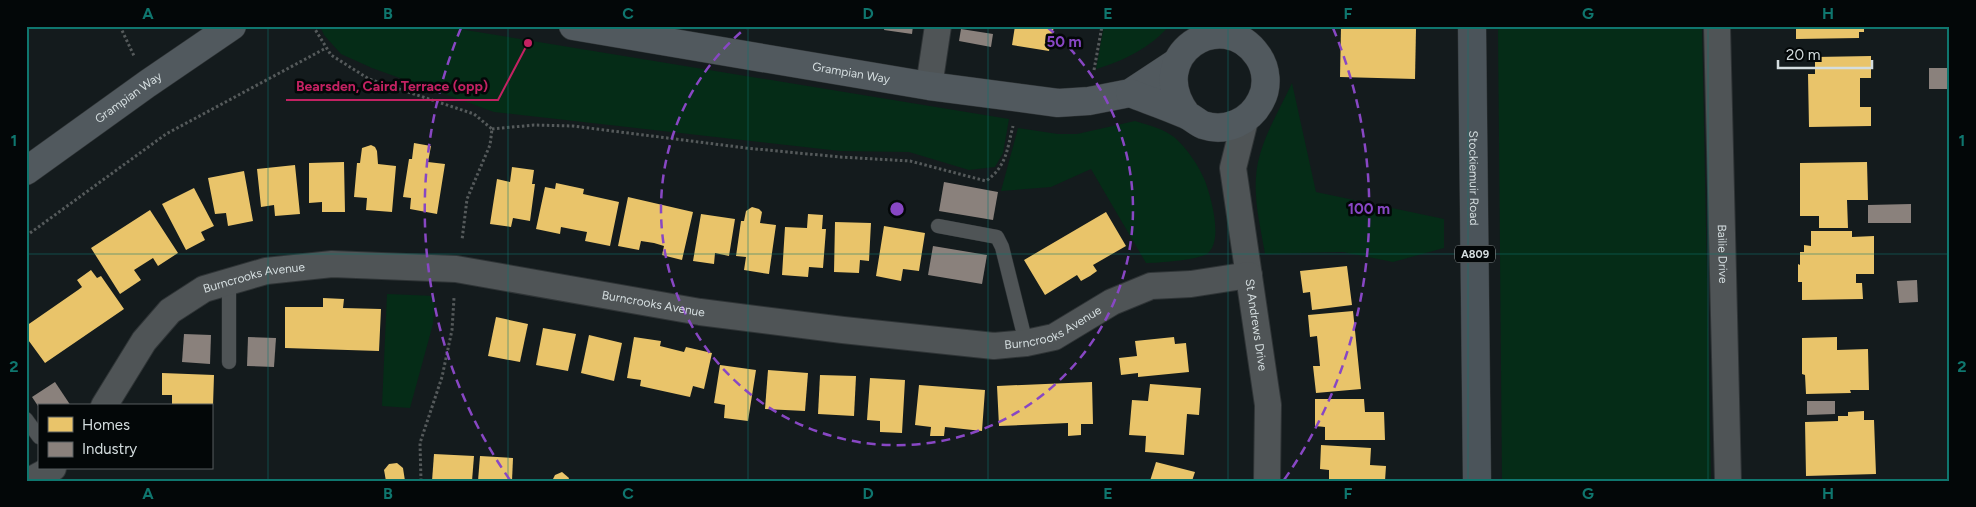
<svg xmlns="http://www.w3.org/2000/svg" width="1976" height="507" font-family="Figtree,sans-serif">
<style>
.green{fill:#052c17}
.homes{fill:#e9c46a}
.industry{fill:#8a817c}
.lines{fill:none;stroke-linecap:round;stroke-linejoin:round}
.lane-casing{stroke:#2f3436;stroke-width:15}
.street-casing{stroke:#2f3436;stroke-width:28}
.secondary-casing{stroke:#2f3436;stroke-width:29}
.primary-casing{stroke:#2f3436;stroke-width:29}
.path{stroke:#555a5b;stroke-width:3;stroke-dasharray:2.5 2.5;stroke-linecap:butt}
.lane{stroke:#4f5456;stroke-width:14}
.street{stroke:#4f5456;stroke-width:26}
.secondary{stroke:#51595e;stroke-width:28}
.primary{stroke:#4b545a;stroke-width:28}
.grid{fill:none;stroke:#0f766e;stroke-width:1;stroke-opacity:0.55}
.ring{fill:none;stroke:#8847c4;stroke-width:2.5;stroke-dasharray:9 6}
.labels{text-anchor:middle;stroke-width:5;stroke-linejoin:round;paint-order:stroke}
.shield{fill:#030708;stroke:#959d9e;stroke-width:1}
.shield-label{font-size:11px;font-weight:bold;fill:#d4dddf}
.street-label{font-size:12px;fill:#d4dddf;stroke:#030708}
.centre{fill:#8847c4;stroke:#030708;stroke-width:2.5}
.ring-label{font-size:15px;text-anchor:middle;font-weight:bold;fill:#8847c4;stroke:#030708;stroke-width:5;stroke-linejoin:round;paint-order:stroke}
.leader{fill:none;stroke:#c32262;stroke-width:2}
.callout-dot{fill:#c32262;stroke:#030708;stroke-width:2}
.callout-label{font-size:14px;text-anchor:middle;font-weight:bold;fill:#c32262;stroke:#030708;stroke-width:5;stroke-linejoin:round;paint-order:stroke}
.neatline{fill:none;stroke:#0f766e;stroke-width:2}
.grid-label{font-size:16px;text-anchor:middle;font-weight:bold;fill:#0f766e}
</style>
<rect width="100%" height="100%" fill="#141b1d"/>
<!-- green -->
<g class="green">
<path d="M320 26H441L1009 119 1003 153 995 167 969 170 909 152 840 151 494 112 372 68 341 54 324 35Z"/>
<path d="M1104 26H1169C1150 48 1123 61 1096 69Z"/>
<path d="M1498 26H1702L1711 481H1502Z"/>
<path d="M1292 83 1316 192 1444 219V248L1393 262 1343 252 1265 254C1261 229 1254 203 1256 177 1258 144 1278 113 1292 83Z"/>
<path d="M1135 121C1148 125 1162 128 1174 137 1186 147 1199 166 1205 181 1211 197 1224 241 1207 254 1197 260 1158 263 1146 263L1091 169 1051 187 1001 191 1018 128 1058 134H1077Z"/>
<path d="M387 294 435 296 433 324 410 408 382 406Z"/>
</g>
<!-- homes -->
<g class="homes">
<path d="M1015 26H1054L1049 51 1012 45Z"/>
<path d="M1796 26H1864V32H1859V38L1796 39Z"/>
<path d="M1341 27 1416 29 1415 79 1340 77Z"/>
<path d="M1871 56V78H1860V107H1871V126L1809 127 1808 74H1815V57Z"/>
<path d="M414 143 431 146 428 162 445 164 437 214 410 209 411 198 403 197 409 159H412Z"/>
<path d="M371 145 375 147 377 151 378 164 396 166 392 212 366 210 367 198 354 197 357 163H360L362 148Z"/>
<path d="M344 162 345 212H322V202L309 203V163Z"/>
<path d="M1867 162 1868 200H1847L1848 228H1819V216H1800V163Z"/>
<path d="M295 165 300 214 275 216 274 205 261 207 257 169Z"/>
<path d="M512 167 534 170 532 184H535L530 221 513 218 511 227 490 224 497 179 510 182Z"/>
<path d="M244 171 253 221 228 226 226 213 215 214 208 178Z"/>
<path d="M556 183 584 189 583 194 619 202 610 246 585 241 587 232 576 230 561 227 560 234 536 229 545 187 555 189Z"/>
<path d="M194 188 214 226 201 232 205 240 186 250 162 204Z"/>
<path d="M628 197 693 212 682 260 662 255 664 246 654 243 641 241 639 250 618 246Z"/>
<path d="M752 207 759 209 762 212 760 223 776 225 769 274 744 270 746 257 736 256 741 221H744L746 211Z"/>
<path d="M150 210 178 253 158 266 153 258 134 270 141 280 120 294 91 248Z"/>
<path d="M1106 212 1126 246 1093 265 1097 271 1090 276 1081 281 1077 275 1045 295 1024 260Z"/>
<path d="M701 214 735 219 729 256 715 253 714 264 693 261Z"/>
<path d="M808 214 823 215 822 229H826L823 268 809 267 808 277 782 275 785 227 807 228Z"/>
<path d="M835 222 871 223 869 261 860 260 859 273 834 272Z"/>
<path d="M884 226 925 233 919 271 903 269 901 281 876 276Z"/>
<path d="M1811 231H1852V237L1874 236V274H1856V283H1862L1863 299 1802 300V282H1798V264L1800 265V252H1804V245L1811 246Z"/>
<path d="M1347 266 1352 305 1312 310 1310 292 1303 293 1300 271Z"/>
<path d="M91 270 97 278 101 276 124 309 45 363 26 337V326L78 290 82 287 77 280Z"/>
<path d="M323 298 344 299 343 308 381 309 379 351 285 348V307H323Z"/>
<path d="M1353 311 1361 389 1316 393 1313 366H1320L1317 336 1310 337 1308 315Z"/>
<path d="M496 317 528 324 520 362 488 356Z"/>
<path d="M543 328 576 334 568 371 536 365Z"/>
<path d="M589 335 622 343 614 381 581 373Z"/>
<path d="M634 337 661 341 660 346 684 352 686 347 712 353 704 389 693 386 690 397 640 386 641 380 627 378Z"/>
<path d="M1174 337 1175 344 1186 343 1189 372 1138 377V373L1121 375 1119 358 1137 356 1135 341Z"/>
<path d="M1837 337V350L1868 349 1869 390H1850L1851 393 1806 394 1805 375 1802 374V338Z"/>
<path d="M720 365 756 370 748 421 724 418 725 405 714 403Z"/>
<path d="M768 370 808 373 805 411 765 409Z"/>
<path d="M162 373 214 375 213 406H172V395H162Z"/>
<path d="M820 375 856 376 854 416 818 414Z"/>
<path d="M870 378 905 380 902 433 880 432V421L867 420Z"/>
<path d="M1092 382 1093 424H1081V435L1068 436V423L999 426 997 386Z"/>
<path d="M1150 384 1201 388 1199 415 1187 414 1184 455 1145 452 1146 436 1129 435 1132 400 1148 401Z"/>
<path d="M919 385 985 390 982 431 945 427 944 436H930L931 427 915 425Z"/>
<path d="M1315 399H1364L1365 412H1384L1385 440H1325V427L1315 426Z"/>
<path d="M1864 411V420H1874L1876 474 1806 476 1805 422 1838 421V416H1848V412Z"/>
<path d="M1321 445 1371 448 1370 465 1386 466 1385 481H1329V470L1320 469Z"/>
<path d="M434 454 474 456 472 481H432Z"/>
<path d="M480 456 513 458 512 481H478Z"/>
<path d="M1156 462 1195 472 1192 481H1150Z"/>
<path d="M397 463 403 468 405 481H386L384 470 389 464Z"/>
<path d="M562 472 569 478 568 481H552L555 475Z"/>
</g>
<!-- industry -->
<g class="industry">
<path d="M885 26H913L912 34 884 30Z"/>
<path d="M961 29 993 34 991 47 959 41Z"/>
<rect x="1929" y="68" width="21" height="21"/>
<path d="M944 182 998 192 993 220 939 211Z"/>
<path d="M1911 204V223H1868V205Z"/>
<path d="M933 246 987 255 982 284 928 275Z"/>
<path d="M1917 280 1918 302 1899 303 1897 281Z"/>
<path d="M184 334 211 335 210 364 182 362Z"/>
<path d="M248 337 276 338 274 367 247 366Z"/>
<path d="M55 382 71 406H38L32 397Z"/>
<path d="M1807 401H1835V414L1807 415Z"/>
</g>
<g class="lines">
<defs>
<g id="lane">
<path d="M938 226 997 237 1002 247 1026 343"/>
<path d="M229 362V281"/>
<path d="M26 419 39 437"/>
</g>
<g id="street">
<path id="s1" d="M1717 26 1728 481"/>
<path d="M929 86 938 26"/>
<path id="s2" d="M1245 120 1233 168 1268 405 1267 481"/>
<path id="s3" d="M104 406 144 341 170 311 204 289 266 271 332 264 456 269 700 312 843 330 994 346 1026 343 1054 337 1112 302 1151 286 1191 284 1249 275"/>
<path d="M29 481 53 468"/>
</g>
<g id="secondary">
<path id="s4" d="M573 26 929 86 1058 103 1089 101 1130 93 1177 62"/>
<path d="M1130 93C1148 100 1166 106 1184 114 1191 116 1196 122 1203 125 1226 133 1251 121 1261 100 1268 87 1267 69 1258 56 1223 4 1142 55 1187 115"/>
<path id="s5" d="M26 171 147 84 232 26"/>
</g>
<g id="primary">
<path id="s6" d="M1472 26 1477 481"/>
</g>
</defs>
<!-- lane casing -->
<use href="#lane" class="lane-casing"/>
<!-- street casing -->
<use href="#street" class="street-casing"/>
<!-- secondary casing -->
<use href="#secondary" class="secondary-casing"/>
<!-- primary casing -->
<use href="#primary" class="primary-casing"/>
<!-- path -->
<g class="path">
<path d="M120 26 134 56"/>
<path d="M313 26 331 55 369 79 474 114 492 129 490 145 467 199 462 240"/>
<path d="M1094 70 1102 26"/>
<path d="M492 129 534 125 573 126 746 148 840 157 910 161 986 181C1007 166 1007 149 1013 126"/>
<path d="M26 236 166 134 326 48"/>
<path d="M421 481 420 443 442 377 452 330 454 298"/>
</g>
<!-- lane -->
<use href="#lane" class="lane"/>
<!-- street -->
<use href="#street" class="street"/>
<!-- secondary -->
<use href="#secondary" class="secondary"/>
<!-- primary -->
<use href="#primary" class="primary"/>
</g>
<!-- grid -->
<path class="grid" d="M268 26V481M508 26V481M748 26V481M988 26V481M1228 26V481M1468 26V481M1708 26V481M26 254H1950"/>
<!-- distance rings -->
<g class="ring">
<path d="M1047 27A236 236 0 1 1 747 27"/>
<path d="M510 480A472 472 0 0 1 461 28M1333 28A472 472 0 0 1 1284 480"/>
</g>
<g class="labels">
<!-- shield labels -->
<rect class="shield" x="1455" y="245.5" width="40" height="17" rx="4"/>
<g class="shield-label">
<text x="1475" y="258">A809</text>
</g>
<!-- street labels -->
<g class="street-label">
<text dy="4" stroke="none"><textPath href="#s4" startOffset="282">Grampian Way</textPath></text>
<text dy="4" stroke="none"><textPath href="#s5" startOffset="126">Grampian Way</textPath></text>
<text dy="4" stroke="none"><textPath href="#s6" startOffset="152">Stockiemuir Road</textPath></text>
<text dy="4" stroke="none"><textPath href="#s1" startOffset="228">Bailie Drive</textPath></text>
<text dy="4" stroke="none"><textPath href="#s3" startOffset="208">Burncrooks Avenue</textPath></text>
<text dy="4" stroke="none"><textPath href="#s3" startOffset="612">Burncrooks Avenue</textPath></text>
<text dy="4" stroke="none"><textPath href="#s2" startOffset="208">St Andrews Drive</textPath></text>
<text dy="4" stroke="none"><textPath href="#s3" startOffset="1018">Burncrooks Avenue</textPath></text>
</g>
</g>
<circle cx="897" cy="209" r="8" class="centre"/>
<g class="ring-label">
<text x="1064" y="47">50 m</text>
<text x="1369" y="214">100 m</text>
</g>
<!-- callouts -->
<path class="leader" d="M528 43L498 100H286"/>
<circle class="callout-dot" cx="528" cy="43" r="5"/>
<g class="callout-label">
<text x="392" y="91">Bearsden, Caird Terrace (opp)</text>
</g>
<!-- border -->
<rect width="1976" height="507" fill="none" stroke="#030708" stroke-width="55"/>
<!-- legend -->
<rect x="38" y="404" width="175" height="65" fill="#030708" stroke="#575d5e"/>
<rect x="48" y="417" width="25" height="15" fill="#e9c46a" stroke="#575d5e"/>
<text x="82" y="430" font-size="15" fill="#d4dddf">Homes</text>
<rect x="48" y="442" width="25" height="15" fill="#8a817c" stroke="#575d5e"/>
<text x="82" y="454" font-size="15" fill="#d4dddf">Industry</text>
<!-- scale -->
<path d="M1778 60v8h94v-8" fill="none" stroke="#d4dddf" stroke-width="2.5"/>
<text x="1786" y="60" font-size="15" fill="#d4dddf" stroke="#030708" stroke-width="4" paint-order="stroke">20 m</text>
<rect x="28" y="28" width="1920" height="452" class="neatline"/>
<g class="grid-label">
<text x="148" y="19">A</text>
<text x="388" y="19">B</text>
<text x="628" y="19">C</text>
<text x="868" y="19">D</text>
<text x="1108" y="19">E</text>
<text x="1348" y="19">F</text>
<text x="1588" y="19">G</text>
<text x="1828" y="19">H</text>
<text x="14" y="146">1</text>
<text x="1962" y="146">1</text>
<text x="14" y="372">2</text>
<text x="1962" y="372">2</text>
<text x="148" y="499">A</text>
<text x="388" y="499">B</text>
<text x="628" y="499">C</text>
<text x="868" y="499">D</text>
<text x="1108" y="499">E</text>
<text x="1348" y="499">F</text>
<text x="1588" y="499">G</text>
<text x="1828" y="499">H</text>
</g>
</svg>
